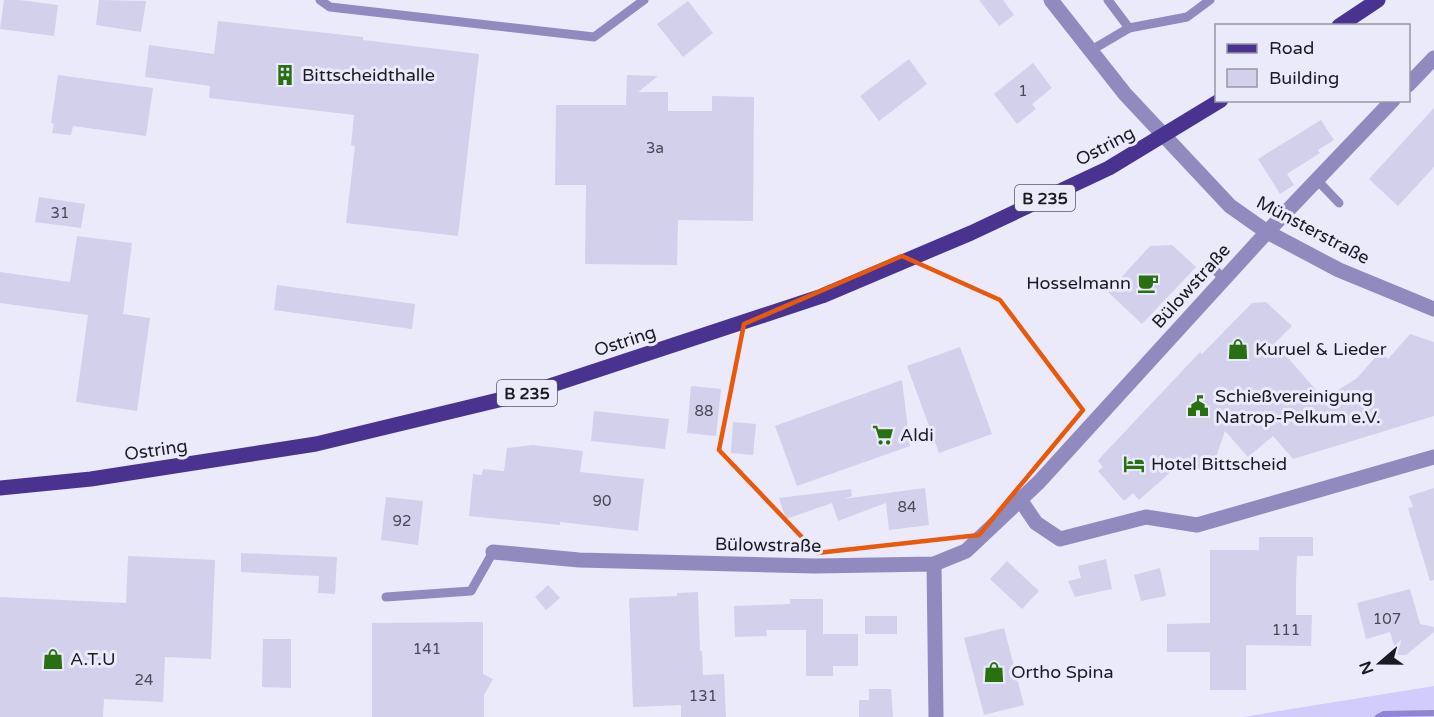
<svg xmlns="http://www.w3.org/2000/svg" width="1434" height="717" font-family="'Varela Round',sans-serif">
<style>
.green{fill:#d1ccfb}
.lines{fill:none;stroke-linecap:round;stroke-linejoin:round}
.stream{stroke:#9085d1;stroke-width:6}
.building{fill:#d2d0eb}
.lane{stroke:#908abe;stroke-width:9}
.street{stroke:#908abe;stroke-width:15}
.primary{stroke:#4a3390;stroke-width:15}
.marked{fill:none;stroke:#e8590c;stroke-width:4.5;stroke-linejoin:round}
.labels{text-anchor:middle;stroke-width:6;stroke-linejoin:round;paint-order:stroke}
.number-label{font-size:15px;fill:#494855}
.shield{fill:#ebeafb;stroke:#595864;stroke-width:1.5}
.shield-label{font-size:16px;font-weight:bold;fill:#1b1a23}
.poi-label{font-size:18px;fill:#1b1a23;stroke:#ebeafb;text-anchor:start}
.street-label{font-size:18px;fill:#1b1a23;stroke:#ebeafb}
</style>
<rect width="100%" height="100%" fill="#ebeafb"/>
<!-- green -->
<path class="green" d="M1434 686V717H1243Z"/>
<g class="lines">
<!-- stream -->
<path class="stream" d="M1378 717 1384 714 1434 713"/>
</g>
<!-- building -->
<g class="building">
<path d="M4 0H19L58 5 54 36 0 29Z"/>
<path d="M99 0 146 1 141 32 96 25Z"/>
<path d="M979 0H1003L1014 15 999 26Z"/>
<path d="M688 1 713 33 683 57 657 24Z"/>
<path d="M218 21 363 37V40L479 54 458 236 346 223 355 146 351 145 354 115 209 98 210 86 145 77 149 45 214 54Z"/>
<path d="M909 59 927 84 879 121 860 96Z"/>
<path d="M1033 63 1052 88 1032 104 1036 109 1017 124 994 94Z"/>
<path d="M58 75 153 88 146 136 73 126 71 135 52 133 54 124 51 123Z"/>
<path d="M627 75 658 76 638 92H668V111H712V96L754 97 753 221 678 220 677 265 585 264 586 185H555L556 105H626Z"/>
<path d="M1434 108V167L1398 206 1369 179Z"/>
<path d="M1321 120 1334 140 1318 150 1320 153 1287 174 1294 185 1280 194 1258 159Z"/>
<path d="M39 197 85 204 81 228 35 222Z"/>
<path d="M77 236 132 243 123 314 150 318 137 411 76 402 88 315 0 303V272L70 282Z"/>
<path d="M1172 245 1196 267 1142 324 1108 292 1150 246Z"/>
<path d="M277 285 415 304 412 329 274 310Z"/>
<path d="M1266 302 1292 326 1275 343 1324 399 1357 378 1380 352 1388 359 1410 334 1434 342V416L1293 459 1273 436 1248 457 1225 431 1212 469 1202 472 1188 457 1139 500 1133 493 1124 501 1098 471 1103 467 1098 461 1101 457 1200 352 1202 354 1252 303Z"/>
<path d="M960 347 992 434 939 453 907 366Z"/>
<path d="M902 380 910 446 797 486 775 426Z"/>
<path d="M691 386 721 389 716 436 687 433Z"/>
<path d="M594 411 669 419 665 449 591 441Z"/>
<path d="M733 422 756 424 753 455 731 453Z"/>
<path d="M533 445 583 451 580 472 644 479 638 531 560 522V525L469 516 473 474 482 475 483 469 504 471 507 448Z"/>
<path d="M925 488 929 525 889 530 886 503 838 521 832 503 786 519 779 498 851 489 852 496 843 499Z"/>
<path d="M1434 488V580L1430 581 1408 508 1413 507 1409 496Z"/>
<path d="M386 497 423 501 418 545 381 540Z"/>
<path d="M1259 537H1313V556H1297L1296 583V615H1312L1311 646 1246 645V690H1210V652H1167V624L1210 623V550H1259Z"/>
<path d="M241 553 337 557 335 594 318 593 319 576 241 572Z"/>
<path d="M128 556 215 560 211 659 165 657 163 702 104 699 103 717H0V597L126 603Z"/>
<path d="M1106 559 1112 589 1075 597 1068 581 1081 578 1078 566Z"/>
<path d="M1007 561 1039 591 1022 609 990 579Z"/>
<path d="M1160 568 1166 596 1141 601 1134 575Z"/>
<path d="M548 585 560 598 546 610 535 597Z"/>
<path d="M1410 589 1420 624 1434 627V632L1406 655H1397L1390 632 1366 639 1357 603Z"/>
<path d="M698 592 700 651H702L703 675 724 674 726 717H681V705L633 707 629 598 677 596V593Z"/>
<path d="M790 599H823V634H858V666H833V676H806V630H766L767 636 735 637 734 606 790 604Z"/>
<rect x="865" y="616" width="32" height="18"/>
<path d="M483 622V674L493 679 484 695V717H372V623Z"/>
<path d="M1004 628 1024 705 984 715 964 638Z"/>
<path d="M263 639H291V688L262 687Z"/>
<path d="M869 689H891L893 717H859V700H869Z"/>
</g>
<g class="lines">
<!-- lane -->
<g class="lane">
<path d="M320 0 330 7 594 37 644 0"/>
<path d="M1129 28 1187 17 1210 0"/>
<path d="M1090 51 1129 28 1108 0"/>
<path d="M1317 180 1339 203"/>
<path d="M1213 268 1224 279"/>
<path d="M386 597 471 591 493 552"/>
</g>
<!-- street -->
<g class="street">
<path d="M1051 0 1125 94 1230 206 1267 232 1339 270 1434 309"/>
<path d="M1408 85 1434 58"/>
<path d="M1021 501 1036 523 1060 539 1146 517 1197 525 1434 457"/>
<path d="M493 552 579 560 815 566 934 564 966 551 1039 482 1267 232 1393 100"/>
<path d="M934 564 936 717"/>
</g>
<!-- primary -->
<g class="primary">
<path d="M1339 26 1378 0"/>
<path d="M0 488 91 479 316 444 528 393 822 296 971 233 1109 168 1221 100"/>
</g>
</g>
<!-- marked area -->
<path class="marked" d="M902 256 1000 300 1083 410 979 535 817 553 719 450 744 324Z"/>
<!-- icons -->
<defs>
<symbol id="building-bare" viewBox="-9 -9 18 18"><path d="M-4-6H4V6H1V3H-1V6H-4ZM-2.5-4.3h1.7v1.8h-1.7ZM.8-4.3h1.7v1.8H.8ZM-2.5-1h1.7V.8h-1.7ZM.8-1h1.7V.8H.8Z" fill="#287010" stroke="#ebeafb" stroke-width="2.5" paint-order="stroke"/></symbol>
<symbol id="cafe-bare" viewBox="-9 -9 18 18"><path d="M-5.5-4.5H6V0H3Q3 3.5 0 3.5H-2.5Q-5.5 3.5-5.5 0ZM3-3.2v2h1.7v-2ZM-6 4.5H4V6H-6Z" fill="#287010" stroke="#ebeafb" stroke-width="2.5" paint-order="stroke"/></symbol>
<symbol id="shop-bare" viewBox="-9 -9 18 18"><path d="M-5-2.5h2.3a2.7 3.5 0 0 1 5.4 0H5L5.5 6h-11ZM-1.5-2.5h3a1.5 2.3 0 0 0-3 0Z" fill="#287010" stroke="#ebeafb" stroke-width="2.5" paint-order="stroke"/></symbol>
<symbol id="civic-bare" viewBox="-9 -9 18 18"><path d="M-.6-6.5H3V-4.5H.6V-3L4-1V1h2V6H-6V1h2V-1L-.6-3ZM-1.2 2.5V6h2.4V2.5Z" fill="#287010" stroke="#ebeafb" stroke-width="2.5" paint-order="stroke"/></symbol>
<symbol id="supermarket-bare" viewBox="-9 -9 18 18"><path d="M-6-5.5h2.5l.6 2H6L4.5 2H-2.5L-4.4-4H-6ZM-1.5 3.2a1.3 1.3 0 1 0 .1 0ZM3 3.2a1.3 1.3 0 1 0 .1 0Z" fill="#287010" stroke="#ebeafb" stroke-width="2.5" paint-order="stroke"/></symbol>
<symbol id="hotel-bare" viewBox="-9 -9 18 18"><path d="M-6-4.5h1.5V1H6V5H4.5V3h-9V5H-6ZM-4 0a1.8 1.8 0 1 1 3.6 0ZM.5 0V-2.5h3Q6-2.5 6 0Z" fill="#287010" stroke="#ebeafb" stroke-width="2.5" paint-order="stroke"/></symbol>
</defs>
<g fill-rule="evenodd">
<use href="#building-bare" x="270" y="60" width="30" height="30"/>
<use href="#cafe-bare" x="1133" y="268" width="30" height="30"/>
<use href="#shop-bare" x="1223" y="334" width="30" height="30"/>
<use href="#civic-bare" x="1183" y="391" width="30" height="30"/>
<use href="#supermarket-bare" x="868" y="420" width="30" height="30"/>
<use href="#hotel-bare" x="1119" y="449" width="30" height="30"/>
<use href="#shop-bare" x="38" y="644" width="30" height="30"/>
<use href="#shop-bare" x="979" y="657" width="30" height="30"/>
</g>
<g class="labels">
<!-- number labels -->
<g class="number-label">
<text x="1023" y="96">1</text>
<text x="655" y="153">3a</text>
<text x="60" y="218">31</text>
<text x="704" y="416">88</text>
<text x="602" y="506">90</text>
<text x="907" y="512">84</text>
<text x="402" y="526">92</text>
<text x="1387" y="624">107</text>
<text x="1286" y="635">111</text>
<text x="427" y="654">141</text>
<text x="144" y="685">24</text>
<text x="703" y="701">131</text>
</g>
<!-- shield labels -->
<g class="shield">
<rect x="1015" y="185" width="60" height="26" rx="4.5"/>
<rect x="497" y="380" width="60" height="26" rx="4.5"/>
</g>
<g class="shield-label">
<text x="1045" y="204">B 235</text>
<text x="527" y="399">B 235</text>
</g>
<!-- poi labels -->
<g class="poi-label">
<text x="302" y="81">Bittscheidthalle</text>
<text x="1131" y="289" text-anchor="end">Hosselmann</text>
<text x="1255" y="355">Kuruel &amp; Lieder</text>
<text x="1215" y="402">Schießvereinigung<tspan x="1215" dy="21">Natrop-Pelkum e.V.</tspan></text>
<text x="900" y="441">Aldi</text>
<text x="1151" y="470">Hotel Bittscheid</text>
<text x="70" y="665">A.T.U</text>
<text x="1011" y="678">Ortho Spina</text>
</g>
<!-- street labels -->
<g class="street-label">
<text transform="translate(1105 146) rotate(-28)" y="6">Ostring</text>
<text transform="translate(1313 230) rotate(28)" y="6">Münsterstraße</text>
<text transform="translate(1191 286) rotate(-48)" y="6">Bülowstraße</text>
<text transform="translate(625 341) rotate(-18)" y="6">Ostring</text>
<text transform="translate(156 450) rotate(-8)" y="6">Ostring</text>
<text transform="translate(768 545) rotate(1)" y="6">Bülowstraße</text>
</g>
</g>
<!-- legend -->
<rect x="1215" y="24" width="195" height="78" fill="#ebeafb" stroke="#9897a5" stroke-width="1.5"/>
<rect x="1227" y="44" width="30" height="9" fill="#4a3390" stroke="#9897a5" stroke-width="1.5"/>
<text x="1269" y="54" font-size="18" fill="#1b1a23">Road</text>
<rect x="1227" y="69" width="30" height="18" fill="#d2d0eb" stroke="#9897a5" stroke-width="1.5"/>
<text x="1269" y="84" font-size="18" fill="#1b1a23">Building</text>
<!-- north arrow -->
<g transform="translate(1380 663) rotate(250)" stroke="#ebeafb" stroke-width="4.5" paint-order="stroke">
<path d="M0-4.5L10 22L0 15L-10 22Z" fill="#1b1a23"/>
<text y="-9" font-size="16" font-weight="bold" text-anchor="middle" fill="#1b1a23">N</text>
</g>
</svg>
